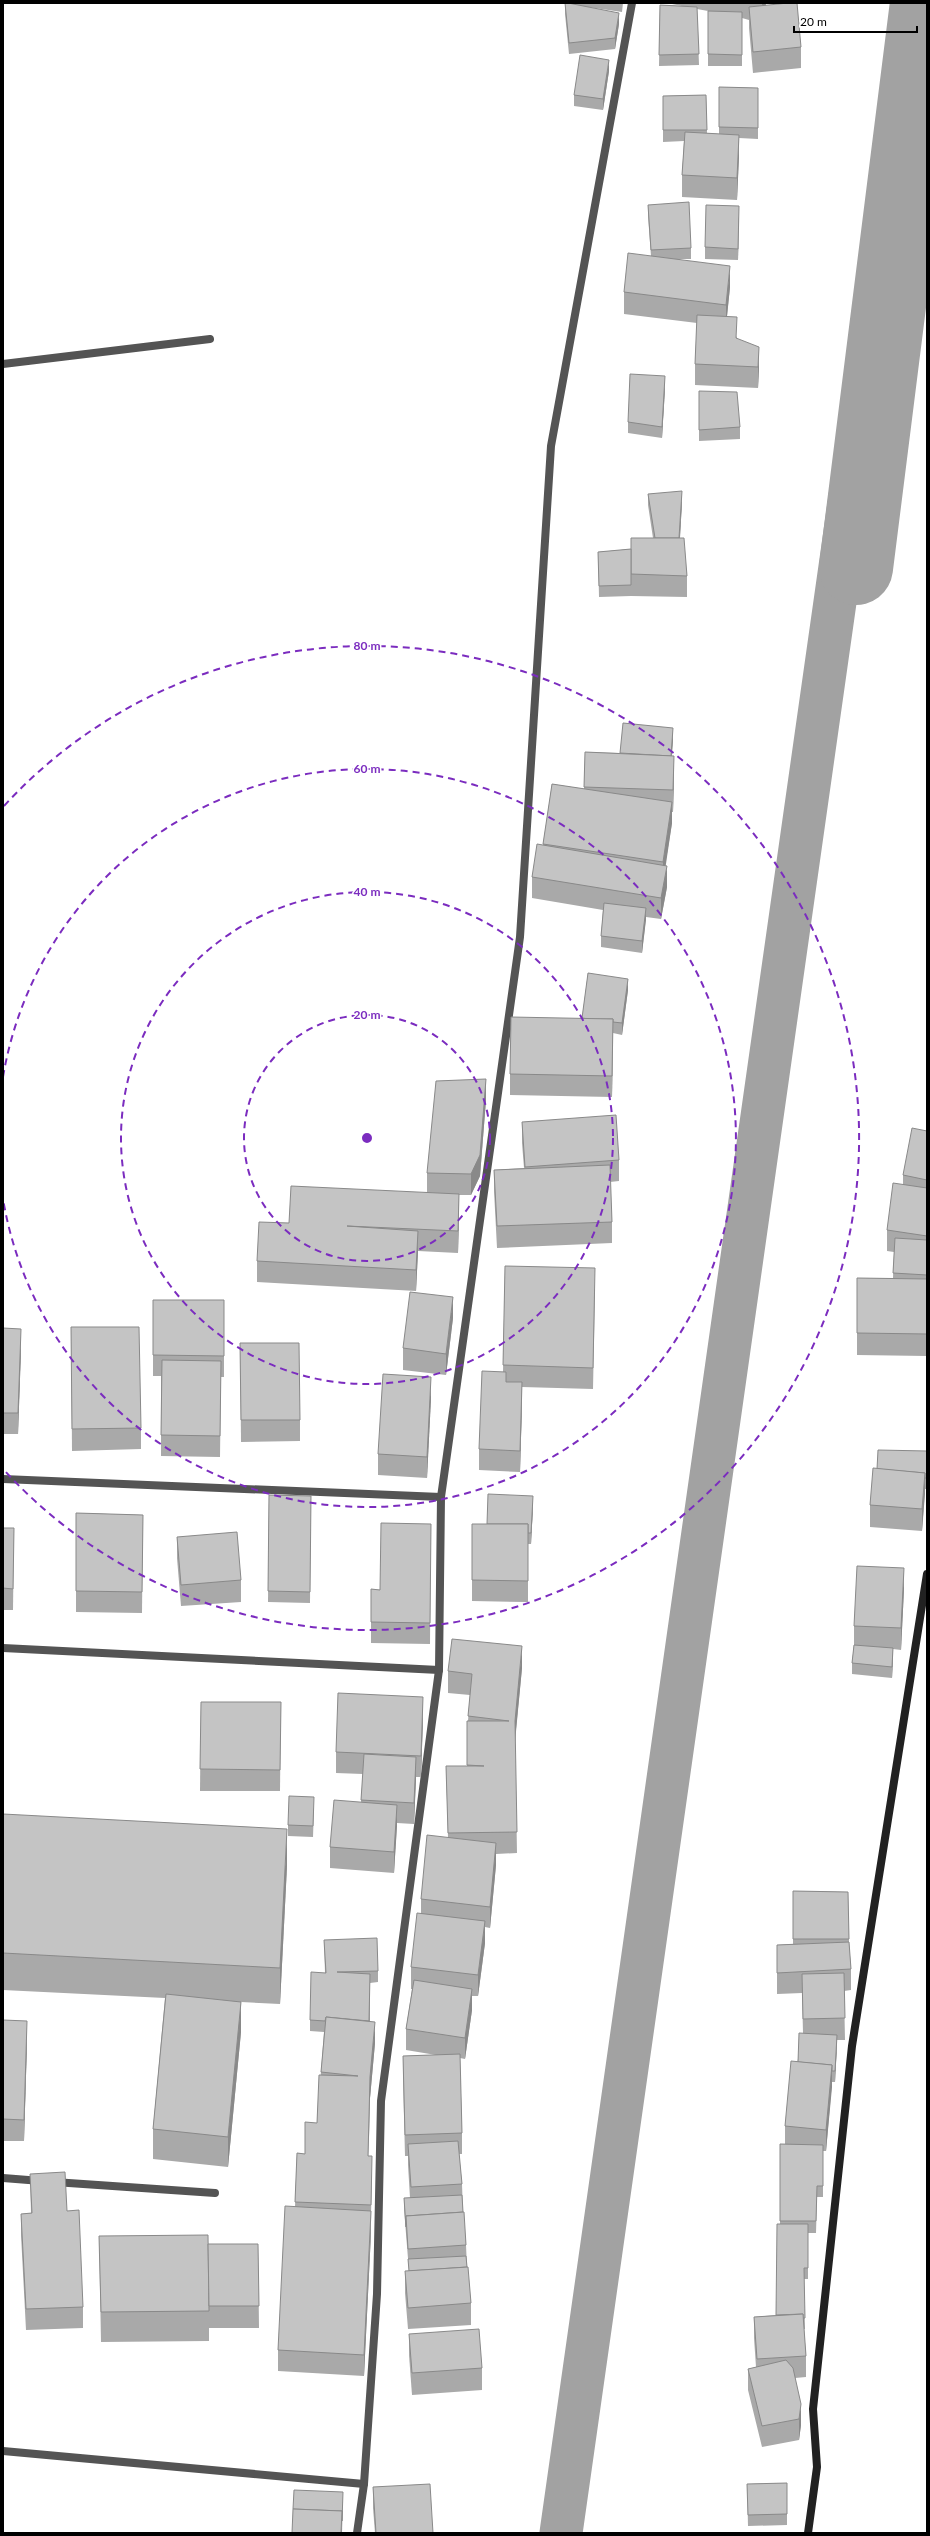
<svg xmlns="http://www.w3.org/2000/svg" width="930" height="2536" font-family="Lato,sans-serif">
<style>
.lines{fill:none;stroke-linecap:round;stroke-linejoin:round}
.canal{stroke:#a2a2a2;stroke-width:43}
.river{stroke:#a2a2a2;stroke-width:74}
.lane{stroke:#545454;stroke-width:8}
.street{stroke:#545454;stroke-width:8}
.secondary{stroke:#212121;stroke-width:8}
.wall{fill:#a9a9a9}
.shaded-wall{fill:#898989}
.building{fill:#c4c4c4;stroke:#898989}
.ring{fill:none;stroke:#7b2cbf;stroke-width:2;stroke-dasharray:7 5}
.centre{fill:#7b2cbf;stroke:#fff;stroke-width:2}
.ring-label{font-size:12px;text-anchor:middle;font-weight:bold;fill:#7b2cbf;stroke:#fff;stroke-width:3;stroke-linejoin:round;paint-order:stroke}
</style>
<rect width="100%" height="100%" fill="#fff"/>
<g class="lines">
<!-- canal -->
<path class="canal" d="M561 2533 920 3"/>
<!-- river -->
<path class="river" d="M856 568 927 3"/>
<!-- lane -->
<path class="lane" d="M3 364 210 339"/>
<!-- street -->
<g class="street">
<path d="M3 1479 441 1497"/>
<path d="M3 1648 439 1670"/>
<path d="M3 2178 41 2181"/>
<path d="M54 2182 215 2193"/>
<path d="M3 2451 364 2484"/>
<path d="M357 2533 364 2484 377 2294 381 2101 439 1670 441 1497 520 937 551 446 632 3"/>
</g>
<!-- secondary -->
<path class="secondary" d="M808 2533 817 2467 813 2409 852 2046 927 1574"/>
</g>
<!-- wall -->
<g class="wall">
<path d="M565 3H623L622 12 588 7 619 24 615 49 569 54 565 14Z"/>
<path d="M667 3H766V5L801 47V68L753 73 749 28V20L742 18V66H708V11L697 9 699 65 659 66 660 5 682 6Z"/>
<path d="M609 71 603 110 574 106V95Z"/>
<path d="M719 87 758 88V139L739 138V156L737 200 682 197V175L684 141 663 142V96L706 95 707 133 719 134Z"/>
<path d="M648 205 691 248V259H679L730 287 727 316 737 338 759 368 758 388 695 385V364L697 323 624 314V292L651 256 648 216Z"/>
<path d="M739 217 738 260 705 259V247Z"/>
<path d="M665 388 662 438 628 433V422Z"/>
<path d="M699 391 740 427V439L699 441Z"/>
<path d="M648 494 682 502 680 538 687 576V597L631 596 599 597 598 552 631 549 653 538 648 505Z"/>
<path d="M673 739 672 756 674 777 673 812H672V823L665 866 667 887 661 919 646 917 642 953 601 947V936L603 910 532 898V877L543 845 552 784 584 789 585 752 620 753Z"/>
<path d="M588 973 628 990 622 1035 613 1033 612 1097 510 1095V1074L582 1019Z"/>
<path d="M486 1100 480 1176 471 1195H459V1215L458 1253 418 1251 416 1291 257 1282V1261L289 1223 427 1192V1173Z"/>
<path d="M522 1122 619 1160V1181L610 1182 612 1222V1243L497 1248 494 1191V1170L524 1168 522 1143Z"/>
<path d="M927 1131V1356L857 1355V1278H893L894 1252 887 1251V1230L903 1184V1175Z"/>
<path d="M505 1266 595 1290 593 1389 522 1387V1404L520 1472 479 1470V1449L503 1372Z"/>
<path d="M153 1300H224V1377H221L220 1457 161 1456V1376H153Z"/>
<path d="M453 1318 446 1375 403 1370V1348Z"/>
<path d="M71 1327 141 1428V1449L72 1451Z"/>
<path d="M3 1328 21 1350 18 1434H3Z"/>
<path d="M240 1343 300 1420V1441L241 1442Z"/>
<path d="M431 1398 427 1478 378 1475V1454Z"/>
<path d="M927 1451V1489H925L922 1531 870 1527V1505L877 1469Z"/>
<path d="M269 1495 311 1496 310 1603 268 1602Z"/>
<path d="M533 1507 531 1544H528V1602L472 1601V1524H487Z"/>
<path d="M76 1513 143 1515 142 1613 76 1612Z"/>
<path d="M431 1524 430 1644 371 1643V1589L380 1590Z"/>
<path d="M3 1528H14L13 1610H3Z"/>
<path d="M177 1537 241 1580V1602L181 1606 177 1558Z"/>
<path d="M904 1589 901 1650 893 1649V1659L892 1678 852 1674V1663L854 1645V1626Z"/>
<path d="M522 1668 515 1739 517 1853 496 1854V1865L490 1928 485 1927V1943L478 1996H472V2010L465 2059 460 2058 462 2133V2154H459L462 2184 463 2212 466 2245 467 2267 471 2303V2325L408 2329 405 2293V2271H409L404 2209V2198H410L408 2165V2156H405L403 2077V2056L436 2055 406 2050V2029L412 1989H411V1967L421 1914V1899L448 1838 446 1766H467V1721H468L470 1695 448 1693V1671Z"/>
<path d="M201 1702H281L280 1791H200Z"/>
<path d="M423 1718 421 1777H416L414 1824 397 1823 394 1873 330 1868V1847L361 1802 363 1774 336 1773V1752Z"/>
<path d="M314 1808 313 1837 288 1836V1825Z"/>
<path d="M3 1814 287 1866 280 2004 241 2002V2032L228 2167 153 2159V2129L165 1998 3 1990Z"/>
<path d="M793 1891 848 1892 849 1942 851 1969V1990L844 1991 845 2040H837L835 2082H832L826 2151H823V2197H817L816 2233H808V2279H804L805 2329H804L806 2356V2377L795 2378 801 2425 799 2440 762 2447 748 2390V2369L756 2367 754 2338V2317L776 2315 780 2224V2144H785V2126L803 2033 802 1993 777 1994V1945L793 1944Z"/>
<path d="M324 1940 378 1971V1982L370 1983V2022L375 2043 370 2098 368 2156 372 2178 371 2211V2233L364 2376 278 2371V2350L295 2207 297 2153 305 2154 317 2123 324 2032 310 2031V2020L325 1973Z"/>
<path d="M3 2020 27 2043 24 2141H3Z"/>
<path d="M30 2174 67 2211 83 2307V2328L26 2330 21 2235V2214L31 2213Z"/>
<path d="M99 2236 208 2244H258L259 2328H209V2317V2341L101 2342Z"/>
<path d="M409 2334 482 2368V2390L412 2395 409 2355Z"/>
<path d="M787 2483V2525L748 2526 747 2484Z"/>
<path d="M373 2487 433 2533H375L373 2508Z"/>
</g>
<!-- shaded-wall -->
<g class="shaded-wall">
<path d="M762 3H766L762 23Z"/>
<path d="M619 13V24L615 49V38Z"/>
<path d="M609 60V71L603 110V99Z"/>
<path d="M739 135V156L737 200V178Z"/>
<path d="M739 206V217L738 260V249Z"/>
<path d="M730 266V287L726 326V305Z"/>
<path d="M759 347V368L758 388V367Z"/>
<path d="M665 376V388L662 438V427Z"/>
<path d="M682 491V502L679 554V543Z"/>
<path d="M673 728V739L670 775V764Z"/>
<path d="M674 756V777L673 812V790Z"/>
<path d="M672 802V823L663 884V862Z"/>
<path d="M667 866V887L661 919V898Z"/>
<path d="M646 908V920L642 953V941Z"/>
<path d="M628 979V990L622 1035V1023Z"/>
<path d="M613 1019V1041L612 1097V1076Z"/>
<path d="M486 1079V1100L480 1176 471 1195V1174Z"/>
<path d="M459 1194V1215L458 1253V1231Z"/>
<path d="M418 1231V1252L416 1291V1270Z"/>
<path d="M453 1297V1318L446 1375V1354Z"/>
<path d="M21 1329V1350L18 1434V1413Z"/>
<path d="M431 1377V1398L427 1478V1457Z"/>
<path d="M522 1382V1404L520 1472V1451Z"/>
<path d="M925 1473V1494L922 1531V1509Z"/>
<path d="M533 1496V1507L531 1544V1533Z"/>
<path d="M904 1568V1589L901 1650V1628Z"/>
<path d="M522 1646V1668L515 1742V1721Z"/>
<path d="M893 1648V1659L892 1678V1667Z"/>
<path d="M423 1697V1718L421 1777V1756Z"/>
<path d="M416 1757V1779L414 1824V1803Z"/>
<path d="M397 1805V1826L394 1873V1852Z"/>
<path d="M287 1829V1866L280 2004V1968Z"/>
<path d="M496 1843V1865L490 1928V1907Z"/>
<path d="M485 1921V1943L478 1996V1975Z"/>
<path d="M472 1989V2010L465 2059V2038Z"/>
<path d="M241 2002V2032L228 2167V2137Z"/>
<path d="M27 2021V2043L24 2141V2120Z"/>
<path d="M375 2022V2043L370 2098 368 2177 370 2077Z"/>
<path d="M837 2035V2047L835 2082V2071Z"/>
<path d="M832 2065V2087L826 2151V2130Z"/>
<path d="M372 2156 371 2217V2211V2233L364 2376V2355L371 2223Z"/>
<path d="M801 2404V2425L799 2440V2419Z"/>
<path d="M343 2492 342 2533H341Z"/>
</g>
<!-- building -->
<g class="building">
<path d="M565 3H568L619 13 615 38 569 43Z"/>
<path d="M788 3H797L801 47 753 52 749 7Z"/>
<path d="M660 5 697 7 699 54 659 55Z"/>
<path d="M708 11 742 12V55L708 54Z"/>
<path d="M580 55 609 60 603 99 574 95Z"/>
<path d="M719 87 758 88V128L719 127Z"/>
<path d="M706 95 707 130H663V96Z"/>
<path d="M685 132 739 135 737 178 682 175Z"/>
<path d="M689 202 691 248 651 250 648 205Z"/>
<path d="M706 205 739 206 738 249 705 247Z"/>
<path d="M628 253 730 266 726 305 624 292Z"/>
<path d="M697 315 737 317 736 338 759 347 758 367 695 364Z"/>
<path d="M630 374 665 376 662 427 628 422Z"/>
<path d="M699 391 737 392 740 427 699 430Z"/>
<path d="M682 491 679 538H655L648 494Z"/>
<path d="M631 538H684L687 576 631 574Z"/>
<path d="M631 549V585L599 586 598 552Z"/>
<path d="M623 723 673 728 671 756 620 753Z"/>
<path d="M585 752 674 756 673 790 584 787Z"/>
<path d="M552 784 672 802 663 862 543 844Z"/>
<path d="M537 844 667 866 661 898 532 877Z"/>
<path d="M604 903 646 908 642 941 601 936Z"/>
<path d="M588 973 628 979 622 1023 613 1022V1019H589L582 1018Z"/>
<path d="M511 1017 613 1019 612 1076 510 1074Z"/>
<path d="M486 1079 480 1155 471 1174 427 1173 436 1081Z"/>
<path d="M616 1115 619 1160 525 1167 522 1122Z"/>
<path d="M912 1128 927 1131V1180L903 1175Z"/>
<path d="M610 1165 612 1222 497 1226 494 1170Z"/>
<path d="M893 1183 927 1188V1236L887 1230Z"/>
<path d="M291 1186 459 1194 458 1231 347 1226 418 1231 416 1270 257 1261 259 1222 289 1223Z"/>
<path d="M895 1238 927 1240V1275L893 1273Z"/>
<path d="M505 1266 595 1268 593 1368 503 1365Z"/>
<path d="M857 1278 927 1279V1334L857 1333Z"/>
<path d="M410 1292 453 1297 446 1354 403 1348Z"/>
<path d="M153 1300H224V1356L153 1355Z"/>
<path d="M71 1327H139L141 1428 72 1429Z"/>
<path d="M3 1328 21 1329 18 1413H3Z"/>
<path d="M240 1343H299L300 1420H241Z"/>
<path d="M162 1360 221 1361 220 1436 161 1435Z"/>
<path d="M482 1371 506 1372V1382H522L520 1451 479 1449Z"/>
<path d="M383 1374 431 1377 427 1457 378 1454Z"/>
<path d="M878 1450 927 1451V1478H925V1473L877 1469Z"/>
<path d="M873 1468 925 1473 922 1509 870 1505Z"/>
<path d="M488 1494 533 1496 531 1533H528V1524H487Z"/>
<path d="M269 1495 311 1496 310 1592 268 1591Z"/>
<path d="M76 1513 143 1515 142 1592 76 1591Z"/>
<path d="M381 1523 431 1524 430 1623 371 1622V1589L380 1590Z"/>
<path d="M472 1524H528V1581L472 1580Z"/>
<path d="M3 1528H14L13 1589 3 1588Z"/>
<path d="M237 1532 241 1580 181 1585 177 1537Z"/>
<path d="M857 1566 904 1568 901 1628 854 1626Z"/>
<path d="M452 1639 522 1646 515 1721 517 1832 448 1833 446 1766H484L467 1765V1721H509L468 1716 472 1674 448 1671Z"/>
<path d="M854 1645 893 1648 892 1667 852 1663Z"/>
<path d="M338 1693 423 1697 421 1756 336 1752Z"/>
<path d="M201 1702H281L280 1770 200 1769Z"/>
<path d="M364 1754 416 1757 414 1803 361 1800Z"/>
<path d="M289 1796 314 1797 313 1826 288 1825Z"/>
<path d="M334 1800 397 1805 394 1852 330 1847Z"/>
<path d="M3 1814 287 1829 280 1968 3 1953Z"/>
<path d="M427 1835 496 1843 490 1907 421 1899Z"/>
<path d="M793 1891 848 1892 849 1939H793Z"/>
<path d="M417 1913 485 1921 478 1975 411 1967Z"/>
<path d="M377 1938 378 1971 337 1972 370 1974 369 2021 326 2017 325 2021 310 2020 311 1972 326 1973 324 1940Z"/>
<path d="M849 1942 851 1969 777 1973V1945Z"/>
<path d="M844 1973 845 2018 803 2019 802 1974Z"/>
<path d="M414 1980 472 1989 465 2038 406 2029Z"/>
<path d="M166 1994 241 2002 228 2137 153 2129Z"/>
<path d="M326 2017 375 2022 370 2077 368 2156H372L371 2205 295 2202 297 2153 305 2154V2122L317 2123 319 2075 358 2076 321 2072Z"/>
<path d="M3 2020 27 2021 24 2120 3 2119Z"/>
<path d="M799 2033 837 2035 835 2071H832V2065L798 2062Z"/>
<path d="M460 2054 462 2133 405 2135 403 2056Z"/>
<path d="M791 2061 832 2065 826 2130 785 2126Z"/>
<path d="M458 2141 462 2184 411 2187 408 2144Z"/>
<path d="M780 2144 823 2145V2186H817L816 2221H780Z"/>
<path d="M65 2172 67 2211 79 2210 83 2307 26 2309 21 2214 32 2213 30 2174Z"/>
<path d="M462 2195 463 2212 406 2216V2227L404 2198Z"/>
<path d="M285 2206 371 2211 364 2355 278 2350Z"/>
<path d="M464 2212 466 2245 408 2249 406 2216Z"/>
<path d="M777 2224H808V2268H804L805 2318H803V2314L776 2315Z"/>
<path d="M208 2235 209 2311 101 2312 99 2236Z"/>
<path d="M208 2244H258L259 2306H209Z"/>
<path d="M466 2256 467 2267 409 2271 408 2259Z"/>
<path d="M468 2267 471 2303 408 2308 405 2271Z"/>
<path d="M803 2314 806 2356 757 2359 754 2317Z"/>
<path d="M479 2329 482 2368 412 2373 409 2334Z"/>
<path d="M786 2360 793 2368 801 2404 799 2419 762 2426 748 2369Z"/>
<path d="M787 2483V2514L748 2515 747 2484Z"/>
<path d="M430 2484 433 2533H376L373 2487Z"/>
<path d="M294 2490 343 2492 342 2521V2511L293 2509Z"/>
<path d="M293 2509 342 2511 341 2533H292Z"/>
</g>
<!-- distance rings -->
<g class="ring">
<circle cx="367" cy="1138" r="123"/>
<circle cx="367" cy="1138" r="246"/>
<path d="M3 1077A369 369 0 1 1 3 1199"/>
<path d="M4 806A492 492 0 1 1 4 1470"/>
</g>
<circle cx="367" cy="1138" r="6" class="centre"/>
<g class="ring-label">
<text x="367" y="650">80 m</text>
<text x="367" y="773">60 m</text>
<text x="367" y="896">40 m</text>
<text x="367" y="1019">20 m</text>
</g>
<!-- border -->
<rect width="930" height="2536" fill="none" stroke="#000000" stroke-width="8"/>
<!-- scale -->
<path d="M794 26v6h123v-6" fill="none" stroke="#000000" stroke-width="2"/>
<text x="800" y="26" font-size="12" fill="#000000" stroke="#ffffff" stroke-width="3" paint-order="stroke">20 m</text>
</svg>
